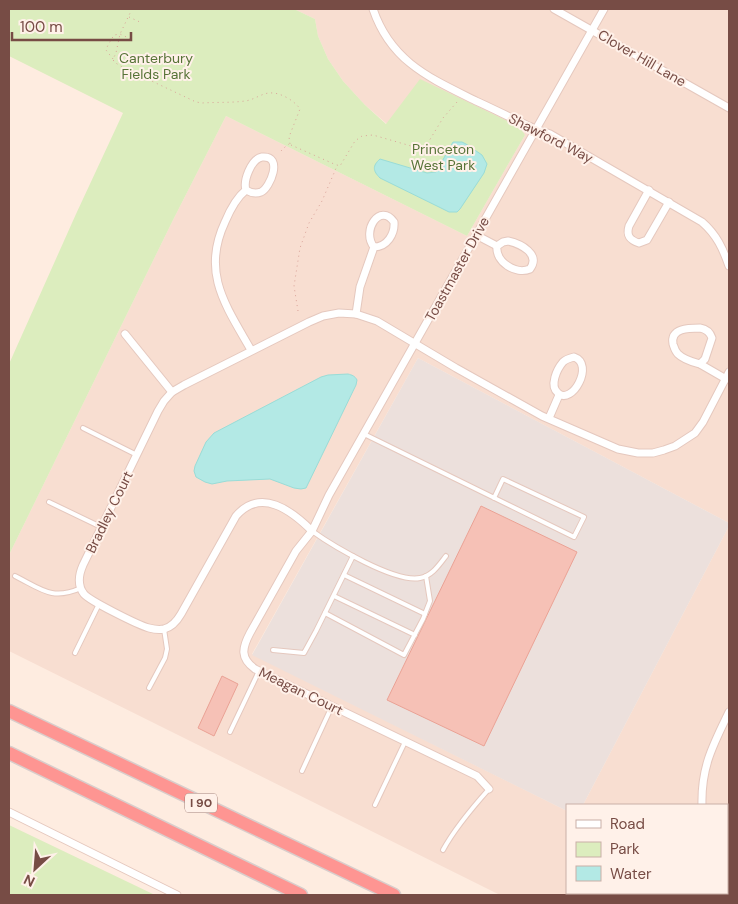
<svg xmlns="http://www.w3.org/2000/svg" width="738" height="904" font-family="'DM Sans',sans-serif">
<style>
.residential{fill:#f8ded1}
.industrial{fill:#ece0dc}
.green{fill:#dcedbe}
.water{fill:#b3e9e5;stroke:#99dcd7}
.building{fill:#f6c1b6;stroke:#eaa295}
.lines{fill:none;stroke-linecap:round;stroke-linejoin:round}
.lane-casing{stroke:#e5c8be;stroke-width:6}
.street-casing{stroke:#e5c8be;stroke-width:9}
.highway-casing{stroke:#d9cdcb;stroke-width:15}
.path{stroke:#dba399;stroke-width:1;stroke-dasharray:1 4;stroke-linecap:butt}
.lane{stroke:#fff;stroke-width:4}
.street{stroke:#fff;stroke-width:7}
.highway{stroke:#fe9592;stroke-width:12}
.labels{text-anchor:middle;stroke-width:4;stroke-linejoin:round;paint-order:stroke}
.shield{fill:#fff1e9;stroke:#a07e76;stroke-width:1}
.shield-label{font-size:12px;font-weight:bold;fill:#774c45}
.park-label{font-size:14px;fill:#577337;stroke:#fff1e9}
.street-label{font-size:14px;fill:#774c45;stroke:#fff1e9}
</style>
<rect width="100%" height="100%" fill="#feece0"/>
<!-- residential -->
<path class="residential" d="M294 9H729V523L418 358 252 654 567 811V893H727V805H583L729 526V895H500L9 651V555L173 220 226 116 467 236 525 135 520 127 387 124 365 105 343 81 328 59 318 36 315 19Z"/>
<!-- industrial -->
<path class="industrial" d="M418 358 729 523V526L583 805H567V811L252 655Z"/>
<!-- green -->
<g class="green">
<path d="M9 9H294L315 19 318 36 328 59 343 81 365 105 386 124 420 79 520 127 525 135 467 236 226 116 173 220 9 555V364L76 214 123 113 9 56Z"/>
<path d="M9 825 155 895H9Z"/>
</g>
<!-- water -->
<g class="water">
<path d="M453 142H462L466 144 482 155 487 164 484 173 460 209 457 212H449L441 208 380 178C373 171 372 166 380 159L427 173 436 172Z"/>
<path d="M348 374C352 375 355 376 357 380L356 385 306 488 301 489 294 488 270 479 227 481 212 484 205 482 196 477 194 471 195 466 206 442 214 433 321 377 328 375Z"/>
</g>
<!-- building -->
<g class="building">
<path d="M481 506 577 552 484 746 387 700Z"/>
<path d="M222 676 238 684 214 736 198 728Z"/>
</g>
<g class="lines">
<defs>
<g id="lane">
<path d="M83 428 137 455"/>
<path d="M364 434 574 537 584 517 503 479 494 498"/>
<path d="M49 502 101 527"/>
<path d="M312 531C333 546 395 583 420 578 432 576 439 565 446 556"/>
<path d="M344 575 425 614"/>
<path d="M15 576C41 589 52 601 81 588"/>
<path d="M334 596 415 635"/>
<path d="M325 613 404 655 423 619 430 601 426 576"/>
<path d="M273 650 304 653 316 631 353 556"/>
<path d="M75 653 99 604"/>
<path d="M149 688 165 658 167 649 164 629"/>
<path d="M230 732 259 671"/>
<path d="M302 771 332 706"/>
<path d="M375 805 405 742"/>
<path d="M443 850C455 828 472 808 489 789"/>
</g>
<g id="street">
<path d="M373 9C391 62 430 78 476 101 494 109 511 118 529 126 536 130 543 131 550 134L702 222C717 235 723 249 729 266"/>
<path d="M554 9 729 108"/>
<path d="M246 190C251 193 256 194 261 192 270 188 284 155 262 157 251 159 243 181 246 190 236 198 230 210 225 222 201 273 226 306 251 350"/>
<path d="M649 190 629 226C626 236 630 240 639 243L647 240 669 202"/>
<path d="M476 235 497 246"/>
<path d="M508 241C521 244 541 254 530 269 516 275 495 262 497 246L503 242Z"/>
<path d="M356 314 360 287 374 247C361 231 380 202 394 222 395 234 387 247 374 247"/>
<path d="M700 328C706 329 710 332 712 338L705 359 700 364C693 362 684 360 678 354 675 351 674 347 673 344 670 328 689 328 700 328Z"/>
<path d="M125 334 172 392"/>
<path d="M574 357C595 364 572 406 558 393 549 386 557 369 563 362 566 359 570 358 574 357Z"/>
<path d="M700 364 726 379"/>
<path d="M549 418 559 395"/>
<path d="M312 531C292 511 261 487 236 516L181 614C177 621 172 627 164 629 159 630 153 629 149 628 138 625 90 601 84 594 77 585 79 574 83 565L158 411 164 401 172 392 184 385 309 322 323 316 339 313 356 314 377 321 456 368 542 416 618 449 638 453H653L664 450 675 446 695 433 703 422 729 372"/>
<path d="M489 789 477 776 255 669C240 658 242 648 250 633L296 551 312 531 329 495 604 9"/>
<path d="M702 805C701 767 713 745 729 712"/>
<path d="M9 812 177 895"/>
<path d="M612 893C616 895 621 896 624 893"/>
<path d="M706 893V895"/>
</g>
<g id="highway">
<path d="M9 711 394 895"/>
<path d="M9 753 301 895"/>
</g>
</defs>
<!-- lane casing -->
<use href="#lane" class="lane-casing"/>
<!-- street casing -->
<use href="#street" class="street-casing"/>
<!-- highway casing -->
<use href="#highway" class="highway-casing"/>
<!-- path -->
<g class="path">
<path d="M132 9 120 34 116 53 113 59 114 62 124 68 196 102 202 103C216 102 230 103 245 101 254 100 262 93 270 93 280 92 295 101 300 109L289 137 290 144"/>
<path d="M129 17 142 23"/>
<path d="M113 59 106 50 108 45 114 35 120 34 133 40"/>
<path d="M291 145 334 164 340 166 355 141 362 136 373 135 418 148 426 146 443 118 457 102"/>
<path d="M281 151 285 147 289 144"/>
<path d="M298 311 294 286 300 248 309 223 322 201 337 166"/>
</g>
<!-- lane -->
<use href="#lane" class="lane"/>
<!-- street -->
<use href="#street" class="street"/>
<!-- highway -->
<use href="#highway" class="highway"/>
</g>
<g class="labels">
<!-- shield labels -->
<rect class="shield" x="185" y="793.5" width="32" height="19" rx="4"/>
<g class="shield-label">
<text x="201" y="807">I 90</text>
</g>
<!-- park labels -->
<g class="park-label">
<text x="156" y="63">Canterbury<tspan x="156" dy="16">Fields Park</tspan></text>
<text x="443" y="154">Princeton<tspan x="443" dy="16">West Park</tspan></text>
</g>
<!-- street labels -->
<g class="street-label">
<text transform="translate(642 58) rotate(30)" y="5">Clover Hill Lane</text>
<text transform="translate(551 138) rotate(27)" y="5">Shawford Way</text>
<text transform="translate(457 269) rotate(-61)" y="5">Toastmaster Drive</text>
<text transform="translate(109 512) rotate(-64)" y="5">Bradley Court</text>
<text transform="translate(301 691) rotate(26)" y="5">Meagan Court</text>
</g>
</g>
<!-- border -->
<rect width="738" height="904" fill="none" stroke="#774c45" stroke-width="20"/>
<!-- legend -->
<rect x="566" y="804" width="162" height="90" fill="#fff1e9" stroke="#c9afa7"/>
<rect x="576" y="820" width="25" height="8" fill="#ffffff" stroke="#c9afa7"/>
<text x="610" y="829" font-size="15" fill="#774c45">Road</text>
<rect x="576" y="842" width="25" height="15" fill="#dcedbe" stroke="#c9afa7"/>
<text x="610" y="854" font-size="15" fill="#774c45">Park</text>
<rect x="576" y="866" width="25" height="15" fill="#b3e9e5" stroke="#c9afa7"/>
<text x="610" y="879" font-size="15" fill="#774c45">Water</text>
<!-- north arrow -->
<g transform="translate(35 869) rotate(206)" stroke="#fff1e9" stroke-width="4" paint-order="stroke">
<path d="M0-4L9 19L0 12L-9 19Z" fill="#774c45"/>
<text y="-8" font-size="14" font-weight="bold" text-anchor="middle" fill="#774c45">N</text>
</g>
<!-- scale -->
<path d="M12 32v8h119v-8" fill="none" stroke="#774c45" stroke-width="2.5"/>
<text x="20" y="32" font-size="15" fill="#774c45" stroke="#fff1e9" stroke-width="4" paint-order="stroke">100 m</text>
</svg>
